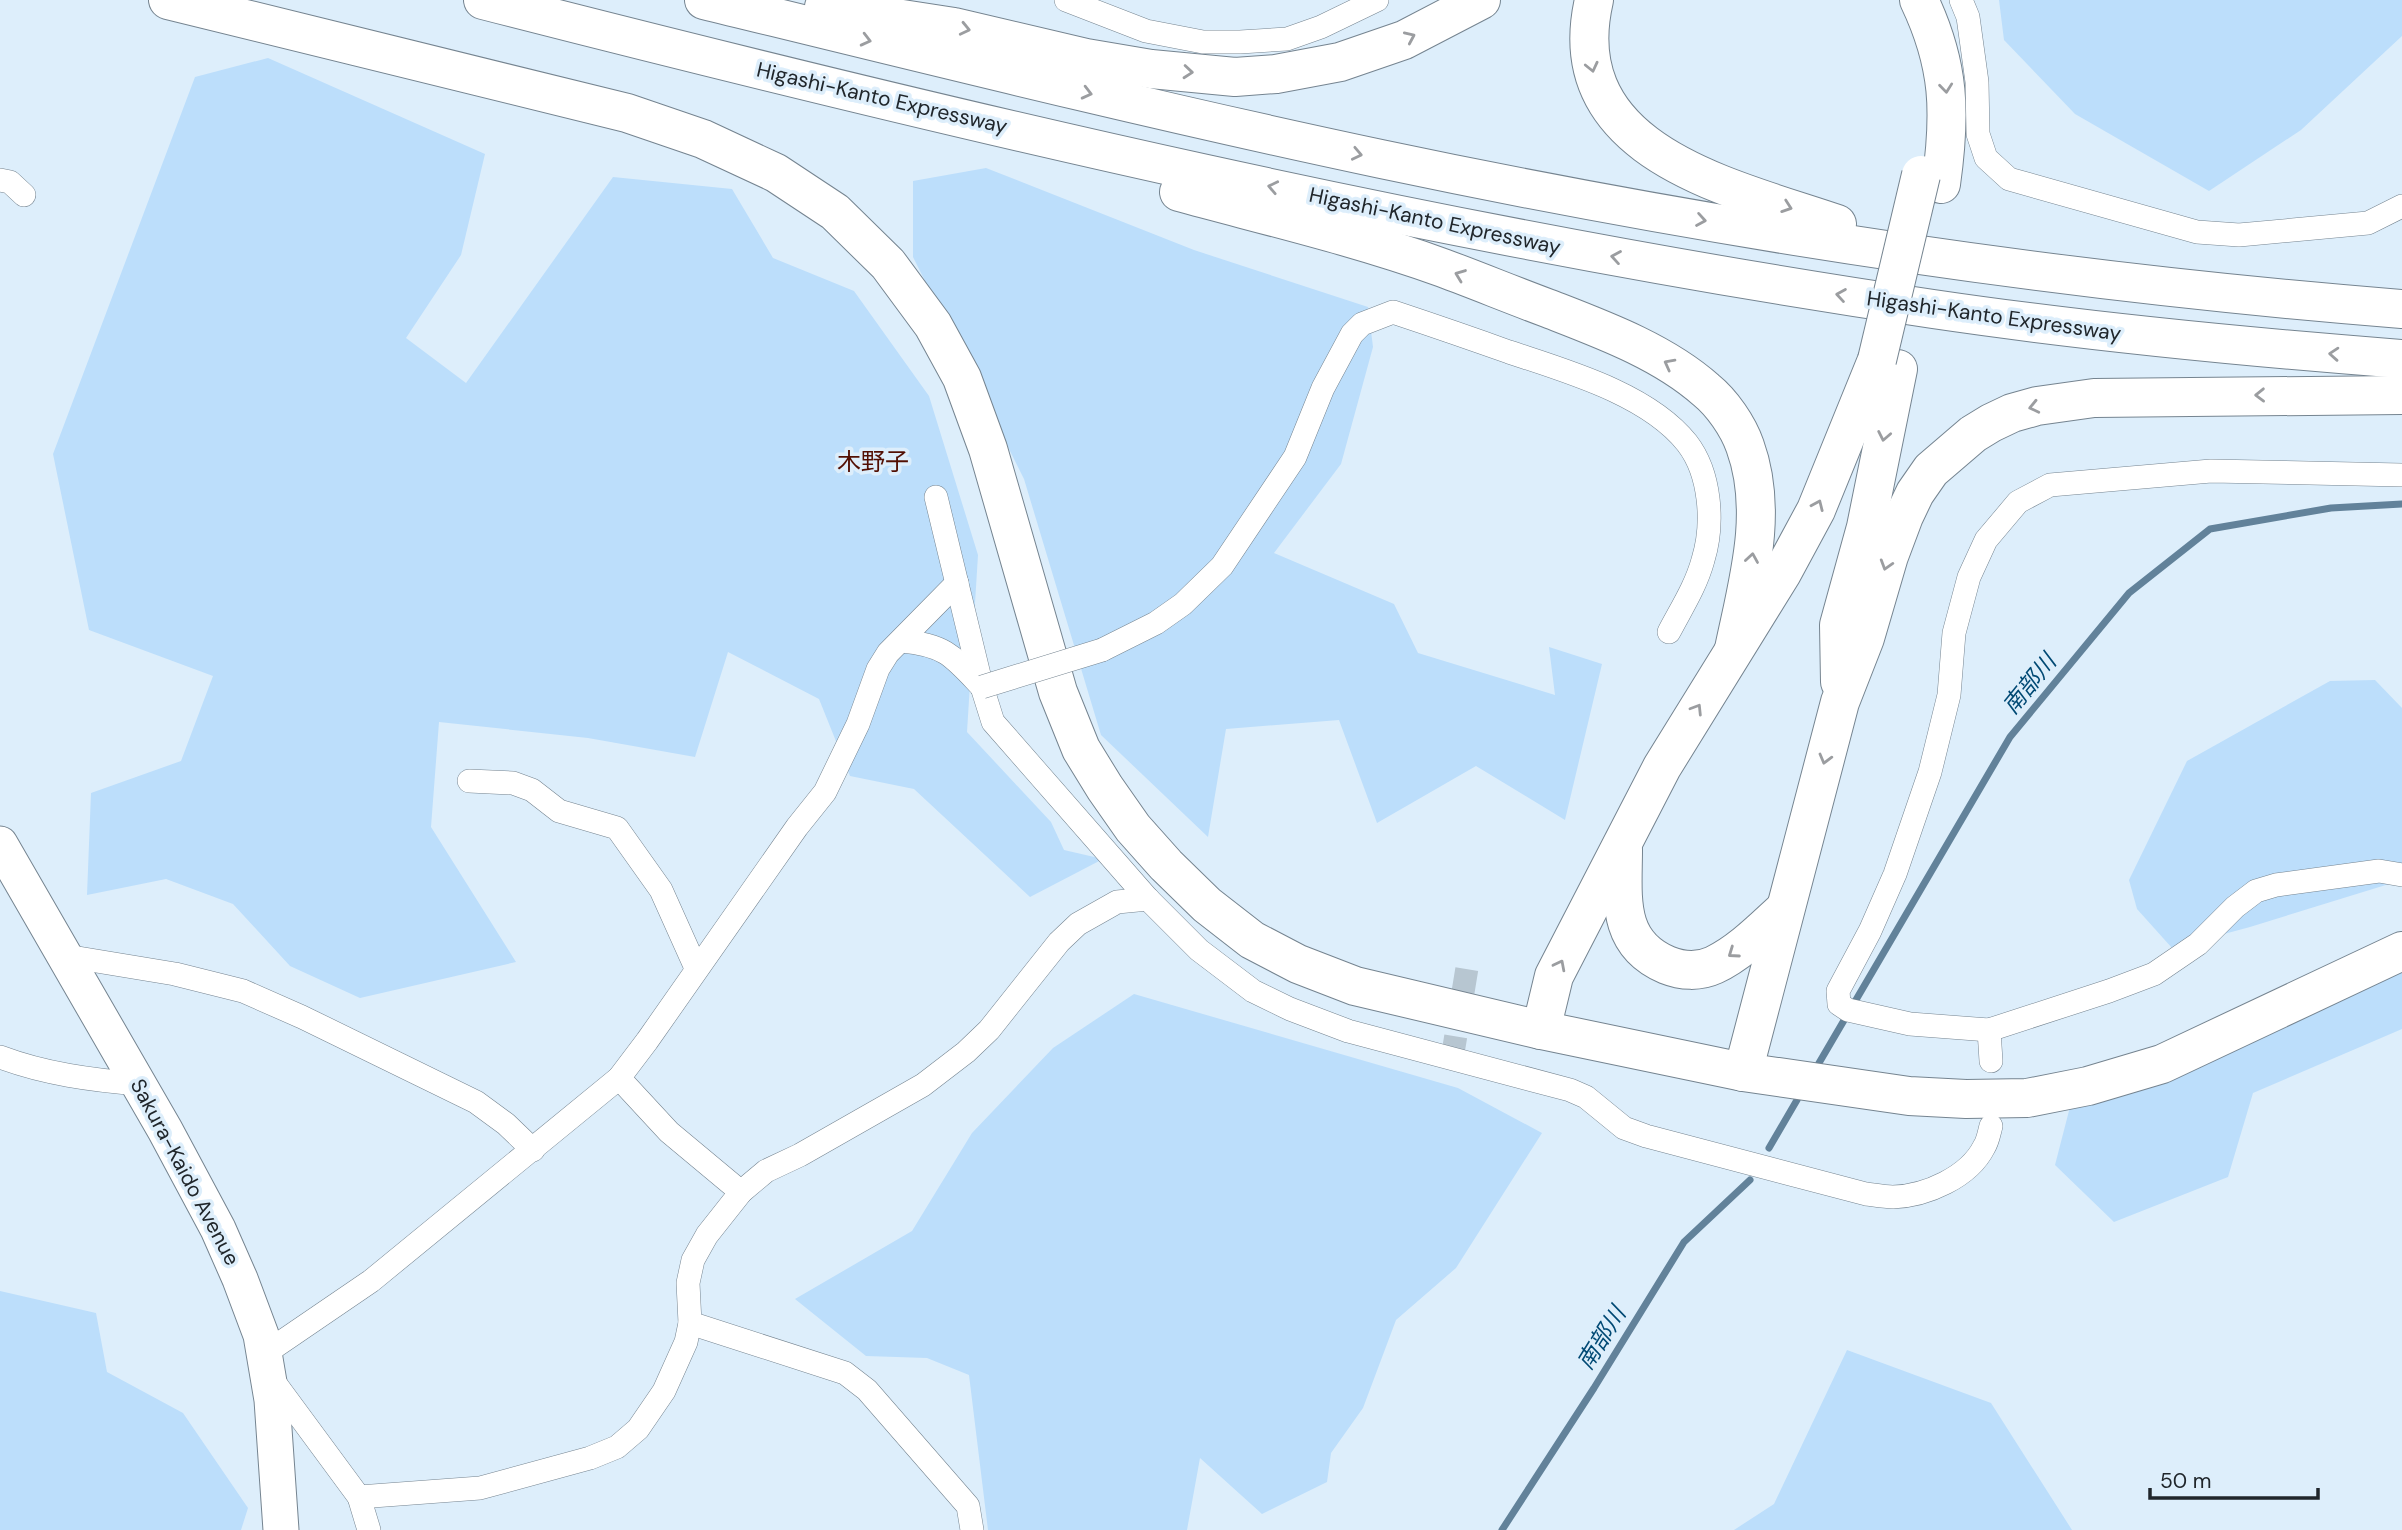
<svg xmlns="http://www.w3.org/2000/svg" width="2402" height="1530" font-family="'DM Sans','Noto Sans JP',sans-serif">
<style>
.green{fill:#bcdefb}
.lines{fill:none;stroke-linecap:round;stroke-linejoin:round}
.stream{stroke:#62829a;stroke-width:7}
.minor-tunnel{stroke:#b7c6d1;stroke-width:23;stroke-dasharray:23 11;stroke-linecap:butt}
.minor-casing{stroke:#758490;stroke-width:24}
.primary-casing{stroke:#758490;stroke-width:37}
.motorway-casing{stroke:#758490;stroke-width:40}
.minor{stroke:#fff;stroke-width:23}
.primary{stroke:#fff;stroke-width:35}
.motorway{stroke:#fff;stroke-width:38}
.minor-bridge-casing{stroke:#758490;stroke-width:24;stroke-linecap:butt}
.motorway-bridge-casing{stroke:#758490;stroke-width:40;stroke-linecap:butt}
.minor-bridge{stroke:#fff;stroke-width:23}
.motorway-bridge{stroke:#fff;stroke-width:38}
.oneway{stroke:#9b9da0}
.labels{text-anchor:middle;stroke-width:7;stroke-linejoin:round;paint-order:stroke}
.street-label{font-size:21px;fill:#20262b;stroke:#ddeefb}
.water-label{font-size:23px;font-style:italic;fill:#004974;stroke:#ddeefb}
.quarter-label{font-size:24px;fill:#520f03;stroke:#ddeefb}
</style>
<rect width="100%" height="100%" fill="#ddeefb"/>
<!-- green -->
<g class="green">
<path d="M1999 0H2402V36L2301 130 2209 191 2075 114 2004 40Z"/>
<path d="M268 58 485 154 461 255 406 338 466 383 613 177 732 189 773 258 854 291 929 396 978 555 967 732 1051 822 1064 850 1103 859 1030 897 914 789 850 776 819 699 728 652 695 757 588 738 439 722 431 827 516 962 360 998 290 966 233 904 166 879 87 895 91 793 181 761 213 676 89 630 53 454 195 77Z"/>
<path d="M986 168 1194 250 1368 307 1373 347 1341 464 1274 553 1394 604 1418 653 1555 695 1549 647 1602 664 1565 820 1476 766 1377 823 1339 720 1226 729 1208 837 1101 735 1024 479 913 257V181Z"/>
<path d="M2375 680 2402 708V880L2250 927 2172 948 2137 909 2129 880 2187 761 2330 681Z"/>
<path d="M2402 972V1029L2253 1093 2228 1177 2114 1222 2055 1165 2071 1103Z"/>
<path d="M1134 994 1458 1088 1542 1133 1456 1268 1396 1320 1363 1408 1331 1453 1327 1482 1262 1514 1200 1458 1187 1530H988L969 1375 927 1358 866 1356 795 1299 912 1231 972 1133 1053 1048Z"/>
<path d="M0 1291 96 1313 107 1372 183 1413 248 1508 241 1530H0Z"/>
<path d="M1847 1350 1991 1403 2072 1530H1734L1774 1504Z"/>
</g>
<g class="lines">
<!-- stream -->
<g class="stream">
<path d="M1819 1063 2010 737 2129 593 2210 529 2331 508 2402 504"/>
<path d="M1769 1148 1797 1100"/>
<path d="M1502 1530 1594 1388 1684 1242 1750 1180"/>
</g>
<!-- minor-tunnel -->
<path class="minor-tunnel" d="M1452 1059 1467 968"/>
<defs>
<g id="minor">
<path d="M1066 0 1146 31 1203 42H1240L1287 39 1321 27 1377 0"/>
<path d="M1961 0 1968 17 1977 82 1978 134 1986 158 2009 179 2197 232 2239 235 2368 223 2402 206"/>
<path d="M0 180 10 182 24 195"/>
<path d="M2402 475 2211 471 2050 485 2018 502 1986 540 1969 577 1954 633 1949 695 1930 772 1895 874 1870 931 1838 991 1839 1004 1848 1010 1910 1024 1989 1030 2109 991 2154 974 2198 944 2235 907 2256 891 2276 885 2379 871 2402 875"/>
<path d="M936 497 982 687 993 722 1148 899 1199 950 1253 991 1290 1009 1348 1031 1570 1090 1586 1097 1624 1128 1646 1136 1866 1194C1874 1195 1884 1197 1893 1197 1926 1196 1969 1177 1984 1147 1988 1141 1989 1133 1991 1126"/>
<path d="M902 641C945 645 953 656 981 686"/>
<path d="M1102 650 1156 623 1183 604 1222 566 1295 457 1323 388 1352 334 1362 324 1393 312C1432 325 1470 338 1509 352 1566 371 1648 394 1687 443 1711 474 1714 524 1703 560 1696 586 1681 609 1669 632"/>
<path d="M469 781 513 783 532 790 559 811 617 828 661 890 696 968"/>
<path d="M66 956 175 974 243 991 302 1017 476 1102 506 1124 533 1150"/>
<path d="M1989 1030 1991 1061"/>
<path d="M0 1057C45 1074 92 1080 139 1084"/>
<path d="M619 1078 669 1132 741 1192"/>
<path d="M690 1323 845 1373 867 1390 968 1506 972 1530"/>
<path d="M264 1354 371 1281 619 1078 647 1041 797 827 825 792 858 724 878 669 888 653 957 583"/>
<path d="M272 1379 359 1497 369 1530"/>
<path d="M359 1497 480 1488 590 1458 617 1447 638 1429 664 1391 686 1342 690 1323 688 1283 693 1260 707 1235 741 1192 766 1171 800 1155 923 1085 966 1052 989 1030 1059 942 1078 924 1117 902 1148 899"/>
</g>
<path id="primary" d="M0 844 165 1130 218 1229 240 1279 261 1335 272 1400 281 1530"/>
<g id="motorway">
<path d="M168 0 627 113 703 139 776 173 835 212 888 264 933 325 962 378 988 449 1058 692 1081 749 1105 788 1133 828 1166 865 1207 905 1252 940 1298 964 1355 986 1541 1030 1743 1072 1909 1096 1966 1099 2027 1098 2088 1086 2162 1064 2402 951"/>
<path d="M483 0C962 123 1444 237 1933 309 2089 332 2245 347 2402 359"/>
<path d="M704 0C929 55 1154 111 1381 159 1717 230 2059 282 2402 309"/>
<path d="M1594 0C1559 152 1729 187 1837 224"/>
<path d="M1919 0C1950 65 1951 113 1941 184"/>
<path d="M824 7 954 27 1086 58 1151 69 1235 77 1276 74 1340 62 1404 40 1481 0"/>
<path d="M1179 192C1267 216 1357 237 1443 268 1478 281 1512 295 1547 308 1601 329 1662 351 1706 390 1722 403 1738 426 1745 446 1769 512 1748 582 1734 649"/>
<path d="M1840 682 1839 625 1866 527 1898 369"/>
<path d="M1623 849C1623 896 1615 943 1667 965 1682 971 1699 972 1714 965 1741 952 1763 929 1785 909"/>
<path d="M1541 1030 1554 976 1662 767 1782 573 1816 510 1877 360"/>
<path d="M1743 1072 1840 702 1865 638 1889 556 1904 516 1915 493 1931 470 1973 434 1991 423 2012 413 2037 406 2094 398 2402 395"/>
</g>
</defs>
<!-- minor casing -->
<use href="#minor" class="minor-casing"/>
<!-- primary casing -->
<use href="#primary" class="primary-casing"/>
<!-- motorway casing -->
<use href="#motorway" class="motorway-casing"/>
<!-- minor -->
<use href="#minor" class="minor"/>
<!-- primary -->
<use href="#primary" class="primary"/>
<!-- motorway -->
<use href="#motorway" class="motorway"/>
<defs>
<path id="minor-bridge" d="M982 687 1102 650"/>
<path id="motorway-bridge" d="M1877 360 1921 175"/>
</defs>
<!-- minor-bridge casing -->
<use href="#minor-bridge" class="minor-bridge-casing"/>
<!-- motorway-bridge casing -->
<use href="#motorway-bridge" class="motorway-bridge-casing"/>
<!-- minor-bridge -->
<use href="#minor-bridge" class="minor-bridge"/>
<!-- motorway-bridge -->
<use href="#motorway-bridge" class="motorway-bridge"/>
</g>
<!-- one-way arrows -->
<defs><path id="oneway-chevron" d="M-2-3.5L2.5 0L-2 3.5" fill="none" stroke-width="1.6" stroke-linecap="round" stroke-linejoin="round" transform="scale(1.75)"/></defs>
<g class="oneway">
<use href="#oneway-chevron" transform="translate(965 29) rotate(13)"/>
<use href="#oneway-chevron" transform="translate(1410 37) rotate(-24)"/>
<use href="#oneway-chevron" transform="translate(866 40) rotate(14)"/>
<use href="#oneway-chevron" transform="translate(1592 67) rotate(77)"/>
<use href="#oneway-chevron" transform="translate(1188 72) rotate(5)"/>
<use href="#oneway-chevron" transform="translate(1946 88) rotate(84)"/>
<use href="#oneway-chevron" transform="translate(1087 93) rotate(14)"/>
<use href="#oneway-chevron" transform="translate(1357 154) rotate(12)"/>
<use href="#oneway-chevron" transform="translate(1273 187) rotate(-168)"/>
<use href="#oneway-chevron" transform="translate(1787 207) rotate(19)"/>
<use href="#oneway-chevron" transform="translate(1701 220) rotate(10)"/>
<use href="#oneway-chevron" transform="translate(1616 257) rotate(-170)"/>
<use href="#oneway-chevron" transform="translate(1460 275) rotate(-159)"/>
<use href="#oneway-chevron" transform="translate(1841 295) rotate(-171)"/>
<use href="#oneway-chevron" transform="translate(2334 354) rotate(-176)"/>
<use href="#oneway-chevron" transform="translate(1669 364) rotate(-152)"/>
<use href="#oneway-chevron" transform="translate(2260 395) rotate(179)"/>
<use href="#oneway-chevron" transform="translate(2034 407) rotate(167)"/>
<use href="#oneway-chevron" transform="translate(1884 436) rotate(101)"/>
<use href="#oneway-chevron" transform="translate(1818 505) rotate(-66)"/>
<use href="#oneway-chevron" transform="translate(1752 558) rotate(-81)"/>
<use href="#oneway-chevron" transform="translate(1886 565) rotate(107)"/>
<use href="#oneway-chevron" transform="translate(1697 709) rotate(-58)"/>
<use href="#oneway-chevron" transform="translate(1825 759) rotate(105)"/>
<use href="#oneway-chevron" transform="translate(1733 953) rotate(145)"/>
<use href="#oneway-chevron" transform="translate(1560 965) rotate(-63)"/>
</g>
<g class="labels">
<!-- street labels -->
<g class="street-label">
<text transform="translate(882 98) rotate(13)" y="7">Higashi-Kanto Expressway</text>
<text transform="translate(1435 221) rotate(12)" y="7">Higashi-Kanto Expressway</text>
<text transform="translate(1994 316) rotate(8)" y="7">Higashi-Kanto Expressway</text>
<text transform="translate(185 1172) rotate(62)" y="7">Sakura-Kaido Avenue</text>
</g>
<!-- water labels -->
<g class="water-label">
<text transform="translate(2029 684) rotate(-51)" y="8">南部川</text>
<text transform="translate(1601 1338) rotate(-58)" y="8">南部川</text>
</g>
<!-- quarter labels -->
<g class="quarter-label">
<text x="873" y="470">木野子</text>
</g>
</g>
<!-- scale -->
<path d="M2150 1488v10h168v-10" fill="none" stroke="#20262b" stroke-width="3.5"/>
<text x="2160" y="1488" font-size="21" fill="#20262b" stroke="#ddeefb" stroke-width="5" paint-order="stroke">50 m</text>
</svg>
